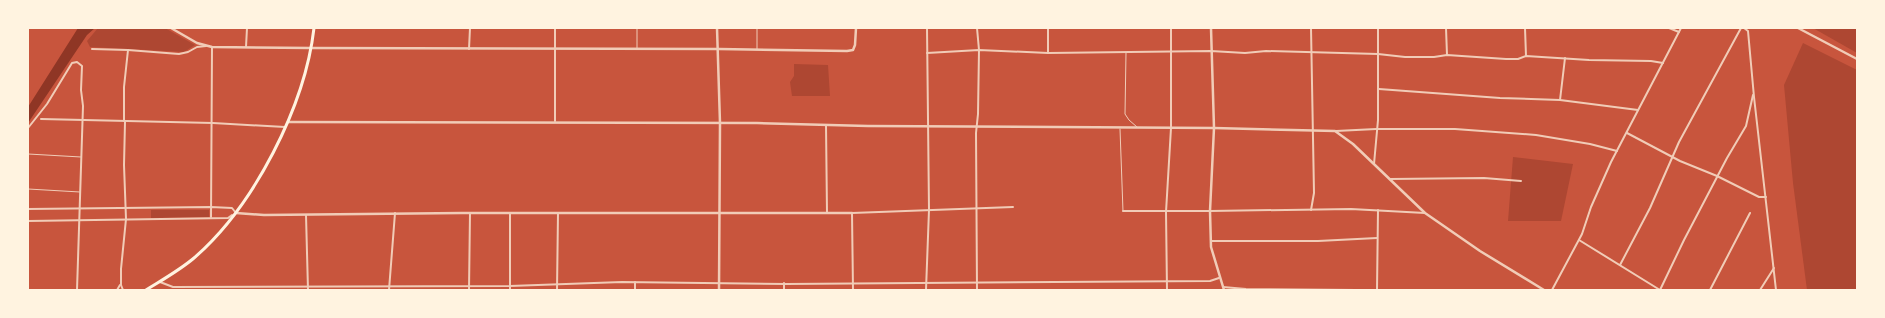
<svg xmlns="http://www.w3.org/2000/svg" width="1885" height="318" font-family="Montserrat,sans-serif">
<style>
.green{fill:#ae4732}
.water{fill:#8f3625}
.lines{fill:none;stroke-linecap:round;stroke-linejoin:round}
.service{stroke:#f1ccb7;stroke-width:1}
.minor{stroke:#f1ccb7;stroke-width:2}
.tertiary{stroke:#f1ccb7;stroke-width:2.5}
.primary{stroke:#fff3e0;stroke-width:3}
</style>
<rect width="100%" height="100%" fill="#c8553d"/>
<!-- green -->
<g class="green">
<path d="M98 28H165L195 45 184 52 90 47 87 41Z"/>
<path d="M1813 28H1857V53Z"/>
<path d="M1803 43 1857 70V290H1807L1793 183 1784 85Z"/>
<path d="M794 64 828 65 830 96H792L790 82 794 76Z"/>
<path d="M1513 157 1573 164 1561 221H1508Z"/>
<path d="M151 210H209V217L151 218Z"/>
</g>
<!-- water -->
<path class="water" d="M78 28H95L87 35 28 123V107Z"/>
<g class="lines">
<!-- service -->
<g class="service">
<path d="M637 48V28"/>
<path d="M757 49V28"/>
<path d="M1126 53 1125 114 1129 120 1137 127"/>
<path d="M1120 129 1123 211"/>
<path d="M28 154 81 157"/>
<path d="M28 189 80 192"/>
</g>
<!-- minor -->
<g class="minor">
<path d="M977 28 979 50 978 114 976 133 977 290"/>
<path d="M1048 28V53"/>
<path d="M1311 28 1314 193 1311 210"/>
<path d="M1446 28 1447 55"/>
<path d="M1525 28 1526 56"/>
<path d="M1669 28 1679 32"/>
<path d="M1744 28 1748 31 1754 97 1776 290"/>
<path d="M246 47 247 28"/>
<path d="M92 49 128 50 179 54 188 52 197 47 206 46"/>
<path d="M469 49 470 28"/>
<path d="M927 53 979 50 1048 53 1211 51 1245 53 1266 51 1378 54 1405 57H1434L1447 55 1506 59H1518L1526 56 1589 60 1651 61 1663 63"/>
<path d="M1379 89 1500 98 1560 100 1638 110"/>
<path d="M1560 100 1565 58"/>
<path d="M41 119 213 123 285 127"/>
<path d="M124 121V87L128 50"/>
<path d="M555 121V28"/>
<path d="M826 125 827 213"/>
<path d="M28 128 47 104 72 63 77 62 82 66 81 90 83 106 77 290"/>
<path d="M1336 131 1376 129H1455L1536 135 1590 144 1617 151"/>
<path d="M1627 133 1680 161 1717 176 1759 197H1766"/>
<path d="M1374 164 1378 120V28"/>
<path d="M1390 179 1484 178 1521 181"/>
<path d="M28 209 211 207 232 208 236 213"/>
<path d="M1123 211H1210L1351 209 1425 213"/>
<path d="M510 213V290"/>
<path d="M306 215 308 290"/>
<path d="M211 217 212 47"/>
<path d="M28 221 228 218 232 215"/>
<path d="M1579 240 1660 290"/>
<path d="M1211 241H1318L1377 238"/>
<path d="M1620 265 1650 208 1679 142 1741 28"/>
<path d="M160 282 173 287 510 286 622 282 786 284 1210 281 1219 278"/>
<path d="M635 282V290"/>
<path d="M784 283V290"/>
<path d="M1223 287 1246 289 1356 290"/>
<path d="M117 290 120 285"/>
<path d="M123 290 121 285V269L126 219 124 165 125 122"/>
<path d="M389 290 395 213"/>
<path d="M469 290 470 213"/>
<path d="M557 290 558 213"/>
<path d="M853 290 852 213 1013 207"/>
<path d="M926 290 929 210 927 28"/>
<path d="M1167 290 1166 212 1171 128V28"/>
<path d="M1373 290H1407"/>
<path d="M1377 290 1378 210"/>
<path d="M1552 290 1582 234 1591 207 1611 162 1681 28"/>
<path d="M1660 290 1684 240 1727 158 1746 126 1753 95"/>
<path d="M1710 290 1750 213"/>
<path d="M1760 290 1774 268"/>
</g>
<!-- tertiary -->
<g class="tertiary">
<path d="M171 28 197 43 212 47 311 48 719 49 847 51 853 50 855 45 856 28"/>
<path d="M717 28 720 123 719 290"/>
<path d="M1211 28 1214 128 1210 211 1211 247 1224 290"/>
<path d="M1798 28 1857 59"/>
<path d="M288 122 757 123 868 126 1214 128 1335 131 1353 144 1425 213 1480 251 1544 290"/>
<path d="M236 213 264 215 462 213H852"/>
</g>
<!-- primary -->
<path class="primary" d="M146 290C162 280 180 270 194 258 254 206 305 106 314 28"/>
</g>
<!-- border -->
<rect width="1885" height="318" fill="none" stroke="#fff3e0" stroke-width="58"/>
</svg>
